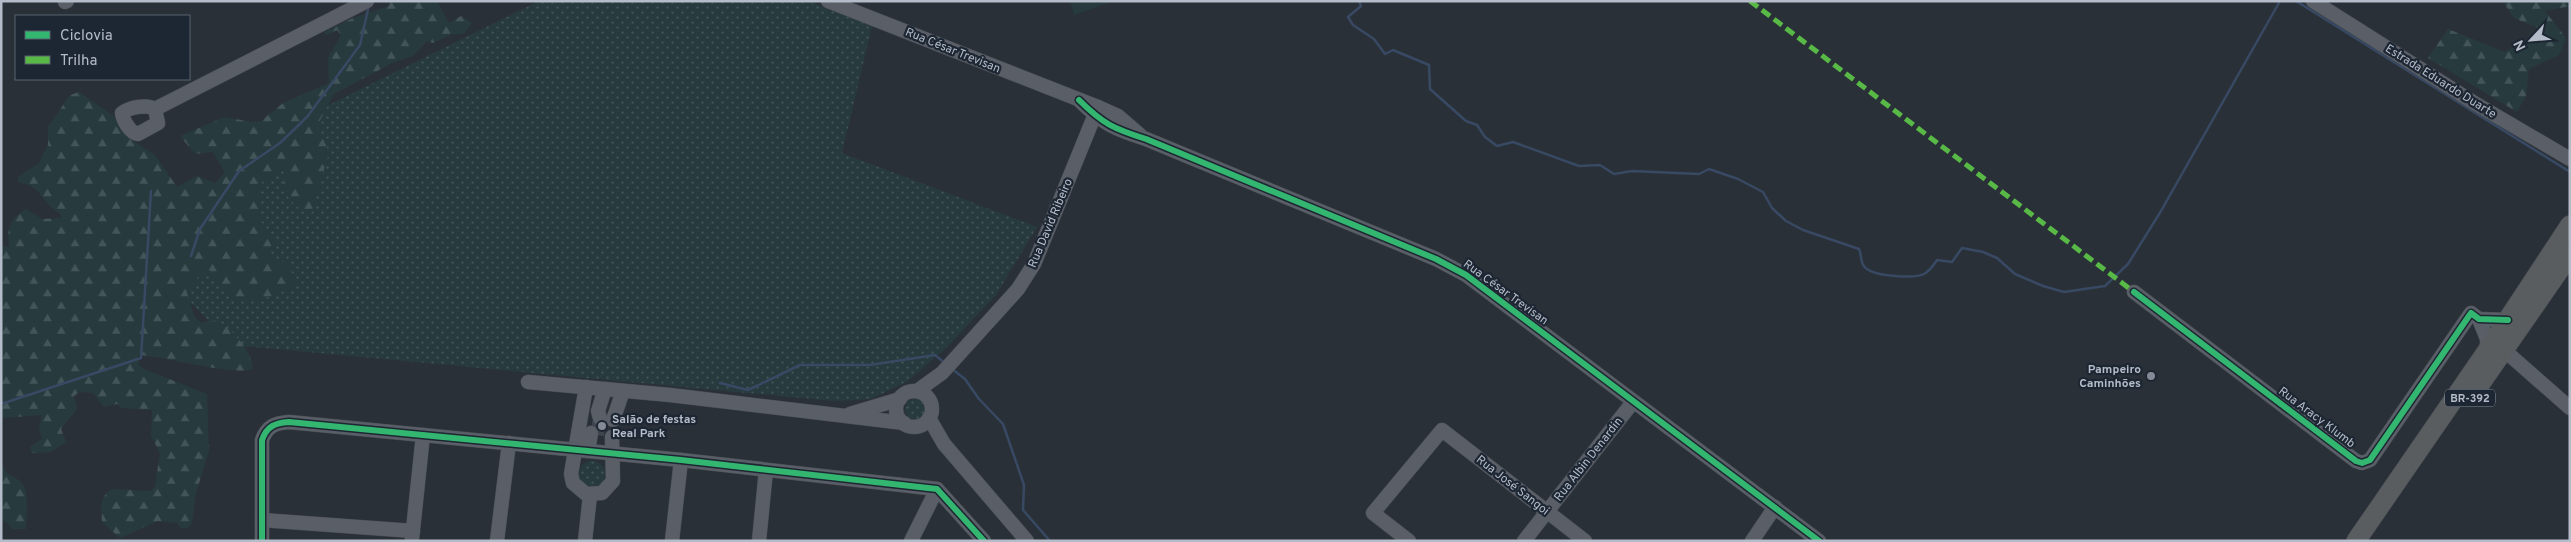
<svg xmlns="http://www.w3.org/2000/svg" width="2571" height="542" font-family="Overpass,sans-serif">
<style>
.grass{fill:url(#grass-dots)}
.forest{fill:url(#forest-firs)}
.garden{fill:#273a3e}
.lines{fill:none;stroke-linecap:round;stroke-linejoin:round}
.stream{stroke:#384963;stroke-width:2.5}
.minor-tunnel{stroke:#3f454e;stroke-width:14;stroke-dasharray:14 7;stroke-linecap:butt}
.minor-casing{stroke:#484c53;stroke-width:15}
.highway-casing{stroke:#474c53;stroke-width:20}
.minor{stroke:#5a5e66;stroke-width:14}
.highway{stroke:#5a5d60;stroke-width:19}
.quiet{stroke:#58b947;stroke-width:5;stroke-dasharray:10 5;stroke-linecap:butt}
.cycleway-casing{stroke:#1d2633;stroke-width:9}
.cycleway{stroke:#33b770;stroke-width:6}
.poi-dot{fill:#848b96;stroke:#1d2633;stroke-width:2}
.labels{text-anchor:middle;stroke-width:4.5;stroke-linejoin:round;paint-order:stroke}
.shield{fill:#1d2633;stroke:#878f9c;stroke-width:1}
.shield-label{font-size:11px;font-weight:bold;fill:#b4bcc9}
.street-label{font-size:12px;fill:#b4bcc9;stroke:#1d2633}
.poi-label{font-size:12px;font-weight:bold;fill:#b4bcc9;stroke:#1d2633;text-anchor:end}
</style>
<defs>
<pattern id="grass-dots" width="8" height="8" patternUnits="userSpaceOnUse" patternTransform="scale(1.25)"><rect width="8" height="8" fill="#273a3e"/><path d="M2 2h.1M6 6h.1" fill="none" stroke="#445559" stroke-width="1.8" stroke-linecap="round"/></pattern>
<pattern id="forest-firs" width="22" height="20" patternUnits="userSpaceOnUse" patternTransform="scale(1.25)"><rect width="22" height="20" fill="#273a3e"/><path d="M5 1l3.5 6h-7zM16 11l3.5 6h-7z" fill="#445559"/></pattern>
</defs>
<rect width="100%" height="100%" fill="#2a3038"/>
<!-- grass -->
<g class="grass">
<path d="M539 1H808L872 26 842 153 1037 227 996 295 947 347 908 381 871 399 835 401 232 345 159 270 280 129Z"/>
<circle cx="916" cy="409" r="11"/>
<circle cx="592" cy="474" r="13"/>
</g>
<!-- forest -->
<g class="forest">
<path d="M390 1H437L449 23 461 16 472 23 464 34H452L433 43 427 41 413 56 394 62 334 94 318 124 329 153 310 217C288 199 282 197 284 167L276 176 263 181 260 187 261 221 274 243 265 252 269 258 287 263 292 273 295 286C257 303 232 313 210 270 200 273 192 284 187 293L195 317 201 323C206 322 212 320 217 321 230 326 255 354 252 369 231 376 165 356 138 355L139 365 144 369 207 394 209 451 196 493 192 523 188 528H181L177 523 158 521 120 538 102 522C101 509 99 496 112 489L151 491 155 486 160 453 151 436 152 410 122 408 117 404 104 407 93 393 79 392 74 396 77 409 61 429 66 442 51 452 32 453 30 447 42 439 39 427 42 415 2 418 1 421V245L9 247C7 226 9 221 26 209L42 219 61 218V214C40 203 45 187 18 182V177L39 163 48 145V127L70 95 79 92 118 119 132 140 155 155 177 187 197 176 215 183 225 173 213 152 195 154 180 136 224 117 252 122 261 121 283 103 329 83 328 58 341 35 337 30 326 35 324 32 353 18 389 6Z"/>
<path d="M2511 1H2570V6L2545 11 2566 38 2559 55 2529 69 2526 96 2517 112 2428 58 2448 29 2505 52 2527 40 2538 28 2514 18 2504 3Z"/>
<path d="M1 463C8 480 16 474 23 485 29 492 26 519 26 529H13L4 520 1 523Z"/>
</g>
<!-- garden -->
<path class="garden" d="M1070 1H1111V2L1074 15Z"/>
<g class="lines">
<!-- stream -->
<g class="stream">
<path d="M1359 1 1361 6 1348 17 1353 25 1374 39 1385 54 1393 50 1429 65 1430 89 1466 121 1477 125 1485 137 1497 146 1513 142 1579 166 1600 165 1614 174 1632 171 1699 174 1709 169 1738 179 1763 192 1772 208 1786 221 1803 230 1859 249C1862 256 1860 265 1867 269 1876 276 1914 279 1924 274 1930 271 1933 266 1937 260L1952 262 1962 248 1983 252 1997 258 2015 274 2043 286 2064 292 2105 286 2128 264 2161 211 2280 1"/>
<path d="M2296 1 2570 172"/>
<path d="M191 256 200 229 239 171 280 143 307 117 360 45 369 5"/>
<path d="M952 369 965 379 979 399 1003 424 1024 485 1023 510 1050 541"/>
<path d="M720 383 748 390 800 365H870L935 355 946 364"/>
<path d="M1 404 141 358 151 191"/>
</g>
<!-- minor-tunnel -->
<path class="minor-tunnel" d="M597 435 600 418"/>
<defs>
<g id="minor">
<path d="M828 1 1098 107 1118 116 1140 135"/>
<path d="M2313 1 2476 104 2570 159"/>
<path d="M65 2 67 1"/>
<path d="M1079 100C1103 124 1114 129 1146 139L1436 259 1466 275 1819 541"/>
<path d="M155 109 158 123 138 134C130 133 123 120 122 113 130 107 147 104 155 109L367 1"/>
<path d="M2134 292 2356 461 2362 463 2370 460 2471 313 2479 319 2508 320"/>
<path d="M2479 319 2487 339V351"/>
<path d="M2504 350 2570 408"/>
<path d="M528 382 670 395 904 423"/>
<path d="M586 387 571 474 573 483 586 494 602 493 613 481 612 437"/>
<path d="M917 391 942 373 1018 289 1034 264 1098 107"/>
<circle cx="914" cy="409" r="18"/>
<path d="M850 414 900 399"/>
<path d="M600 418 598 411 605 389"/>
<path d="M929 418 944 444 1027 541"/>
<path d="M613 420 623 391"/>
<path d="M588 451 591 433"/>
<path d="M262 520 413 531"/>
<path d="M412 539 423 435"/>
<path d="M262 541V440C267 426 275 423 289 422L681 460 937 489 984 541"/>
<path d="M497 541 509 443"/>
<path d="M585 541 590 495"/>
<path d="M672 541 681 460"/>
<path d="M759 541 766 470"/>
<path d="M911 541 937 489"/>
<path d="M1409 541 1373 513 1442 430 1585 541"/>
<path d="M1524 541 1633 402"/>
<path d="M1752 541 1775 507"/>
</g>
<g id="highway">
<path d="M2474 393 2570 255"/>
<path d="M2356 541 2487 351 2570 225"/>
</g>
</defs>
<!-- minor casing -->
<use href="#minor" class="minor-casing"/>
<!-- highway casing -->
<use href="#highway" class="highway-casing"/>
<!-- minor -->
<use href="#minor" class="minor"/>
<!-- highway -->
<use href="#highway" class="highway"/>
<!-- quiet -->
<path class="quiet" d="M1750 1 2134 292"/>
<defs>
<g id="cycleway">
<path d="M1079 100C1103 124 1114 129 1146 139L1436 259 1466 275 1819 541"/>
<path d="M2134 292 2356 461 2362 463 2370 460 2471 313 2479 319 2508 320"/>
<path d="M262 541V440C267 426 275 423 289 422L681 460 937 489 984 541"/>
</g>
</defs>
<!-- cycleway casing -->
<use href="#cycleway" class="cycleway-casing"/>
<!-- cycleway -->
<use href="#cycleway" class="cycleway"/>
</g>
<!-- markers -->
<g class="poi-dot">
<circle cx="2151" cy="376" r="5"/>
<circle cx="602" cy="426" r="5"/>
</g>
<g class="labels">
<!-- shield labels -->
<rect class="shield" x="2445" y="389.5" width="50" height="17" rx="4"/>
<g class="shield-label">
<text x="2470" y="402">BR-392</text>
</g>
<!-- street labels -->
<g class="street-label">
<text transform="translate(953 50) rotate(22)" y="4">Rua César Trevisan</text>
<text transform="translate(2441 81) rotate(32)" y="4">Estrada Eduardo Duarte</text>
<text transform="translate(1050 223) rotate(-67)" y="4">Rua David Ribeiro</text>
<text transform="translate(1506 292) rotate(36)" y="4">Rua César Trevisan</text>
<text transform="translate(2317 417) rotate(37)" y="4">Rua Aracy Klumb</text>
<text transform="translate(1588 459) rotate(-52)" y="4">Rua Albin Denardin</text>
<text transform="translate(1513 485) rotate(38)" y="4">Rua José Sangoi</text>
</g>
<!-- poi labels -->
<g class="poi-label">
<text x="2141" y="373">Pampeiro<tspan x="2141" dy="14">Caminhões</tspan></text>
<text x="612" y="423" text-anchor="start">Salão de festas<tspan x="612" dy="14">Real Park</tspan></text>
</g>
</g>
<!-- border -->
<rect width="2571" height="542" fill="none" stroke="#b4bcc9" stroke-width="5"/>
<!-- legend -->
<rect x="15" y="15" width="175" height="65" fill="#1d2633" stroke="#59626f"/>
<rect x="25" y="31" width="25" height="8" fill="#33b770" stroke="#59626f"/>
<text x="60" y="40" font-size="15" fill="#b4bcc9">Ciclovia</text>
<rect x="25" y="56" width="25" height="8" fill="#58b947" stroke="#59626f"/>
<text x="60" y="65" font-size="15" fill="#b4bcc9">Trilha</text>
<!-- north arrow -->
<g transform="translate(2531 40) rotate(244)" stroke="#1d2633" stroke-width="4" paint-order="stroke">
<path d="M0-4L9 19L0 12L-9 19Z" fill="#b4bcc9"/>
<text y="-8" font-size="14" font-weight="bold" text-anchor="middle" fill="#b4bcc9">N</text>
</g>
</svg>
